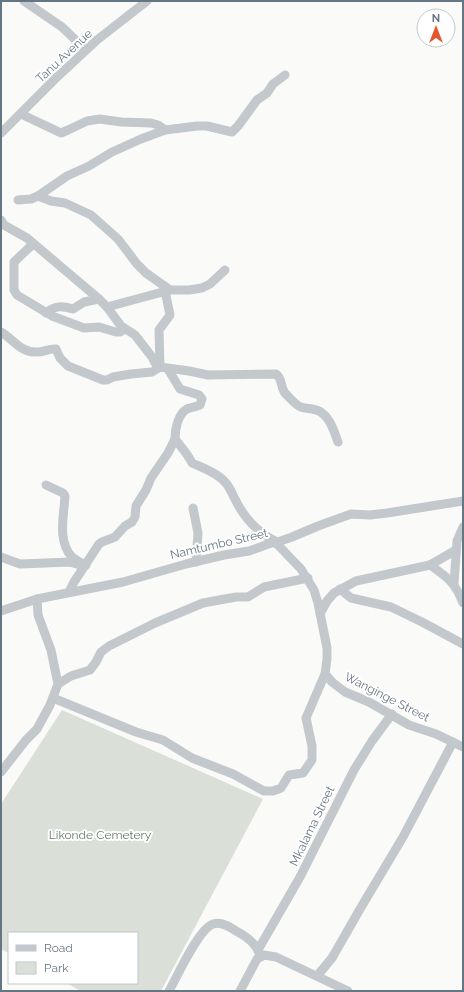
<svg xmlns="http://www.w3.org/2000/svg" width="464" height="992" font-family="Raleway,sans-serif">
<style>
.green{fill:#dadfd7}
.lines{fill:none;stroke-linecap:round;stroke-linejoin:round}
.minor{stroke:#c3c8cc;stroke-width:9}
.labels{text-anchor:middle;stroke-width:4;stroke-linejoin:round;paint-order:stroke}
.street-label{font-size:12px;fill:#657683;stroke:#fff}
.park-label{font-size:12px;fill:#687a64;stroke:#fff}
</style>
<rect width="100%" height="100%" fill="#fafaf8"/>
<!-- green -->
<path class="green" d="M62 710 263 799 161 991H81L66 983H137V933H9V953L1 949V804Z"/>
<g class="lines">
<!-- minor -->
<g class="minor">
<path d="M24 1 62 27 86 50"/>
<path d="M21 114 61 133 68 130 87 121 100 119 121 122 151 123 158 125 165 130"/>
<path d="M1 133 55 79 97 40 147 1"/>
<path d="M38 196 51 201 65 203 91 215 118 239 137 264 146 273 170 290"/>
<path d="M18 200 31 199 38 196 67 176 89 166 112 152 141 139 165 130 197 126H207L232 132 238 126 257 100 267 93 273 84 285 75"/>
<path d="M1 220 4 225 27 238 99 299 107 307 121 326 135 335 152 357 155 363 160 367 189 371 208 375 276 374C283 379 280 387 285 393 289 397 295 405 301 407 306 409 313 408 319 411 330 417 334 431 338 442"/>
<path d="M33 244 14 262V290L17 295 52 316 84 328 99 327 116 332H120L125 329"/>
<path d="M107 307 170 290H189L202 288 210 284 225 270"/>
<path d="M46 313C55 305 62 306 73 309L84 302 99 299"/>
<path d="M1 332C13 339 21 353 37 352 44 352 50 348 56 349L60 358 68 366 103 380H107L113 377 131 374 152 372 160 367 159 330 170 315 165 291"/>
<path d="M168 369 180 389 199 395 202 399 200 405C196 407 192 407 187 409 178 414 175 429 175 439 181 447 188 454 192 463 203 468 217 473 225 482 230 487 232 494 236 501 245 519 258 533 277 542"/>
<path d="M46 485 63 493 65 496C64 516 57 541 72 557 76 560 81 563 86 565"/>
<path d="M193 508 198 533 196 562"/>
<path d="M275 543 292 537 318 526 351 514 370 515 387 513 463 501"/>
<path d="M1 557 20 564 70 562 80 565"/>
<path d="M430 565C447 577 455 582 463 603"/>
<path d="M454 584 457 541 463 527"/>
<path d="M340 589 351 598 391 607 422 622 463 644"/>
<path d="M69 592 74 582 99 544 102 542 115 537 125 526 132 522 135 517 136 506 146 490 151 478 168 453 175 439"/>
<path d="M1 611 37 599 123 582 186 564 224 555 249 551 274 542 278 545 301 569 314 590 318 603 327 648V659L325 674 306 718 312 746V760L303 773 289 775 281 788 273 791H264L233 774 192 758 163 740 136 732 53 698"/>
<path d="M320 614 327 601 334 593 356 581 430 565 456 550"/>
<path d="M325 674 332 682 345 692 369 702 409 725 436 734 463 747"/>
<path d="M58 684 71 676 90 670 96 662 101 652 109 646 155 623 203 603 236 597H248L264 587 308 578"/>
<path d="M1 772 26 740 37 729 50 705 58 684 51 650 38 615 37 599"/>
<path d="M258 950 300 877 354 770 372 741 392 714"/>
<path d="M317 976 332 958 360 909 403 837 453 742"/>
<path d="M169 991C177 977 199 928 213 924 221 921 230 927 236 931 246 936 256 943 260 955"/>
<path d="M240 991 257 959 264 955 276 957 348 991"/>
</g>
</g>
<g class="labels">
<!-- street labels -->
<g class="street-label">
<text transform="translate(64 56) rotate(-43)" y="4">Tanu Avenue</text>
<text transform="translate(219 544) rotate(-13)" y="4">Namtumbo Street</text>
<text transform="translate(387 697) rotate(27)" y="4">Wanginge Street</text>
<text transform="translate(312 826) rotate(-64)" y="4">Mkalama Street</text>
</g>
<!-- park labels -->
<g class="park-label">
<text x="100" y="839">Likonde Cemetery</text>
</g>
</g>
<!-- border -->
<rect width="464" height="992" fill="none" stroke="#657683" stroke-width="4"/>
<!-- legend -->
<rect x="8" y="932" width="130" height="52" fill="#ffffff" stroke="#c1c8cd"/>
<rect x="16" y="945" width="20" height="6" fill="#c3c8cc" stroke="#c1c8cd"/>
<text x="44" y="952" font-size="12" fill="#657683">Road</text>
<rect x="16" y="962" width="20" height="12" fill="#dadfd7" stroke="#c1c8cd"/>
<text x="44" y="972" font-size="12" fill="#657683">Park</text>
<!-- north arrow -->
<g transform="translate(436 28)"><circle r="19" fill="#ffffff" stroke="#c1c8cd"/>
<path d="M0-3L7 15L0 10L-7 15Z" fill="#e4572e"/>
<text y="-6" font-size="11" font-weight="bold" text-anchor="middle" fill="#657683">N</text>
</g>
</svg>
